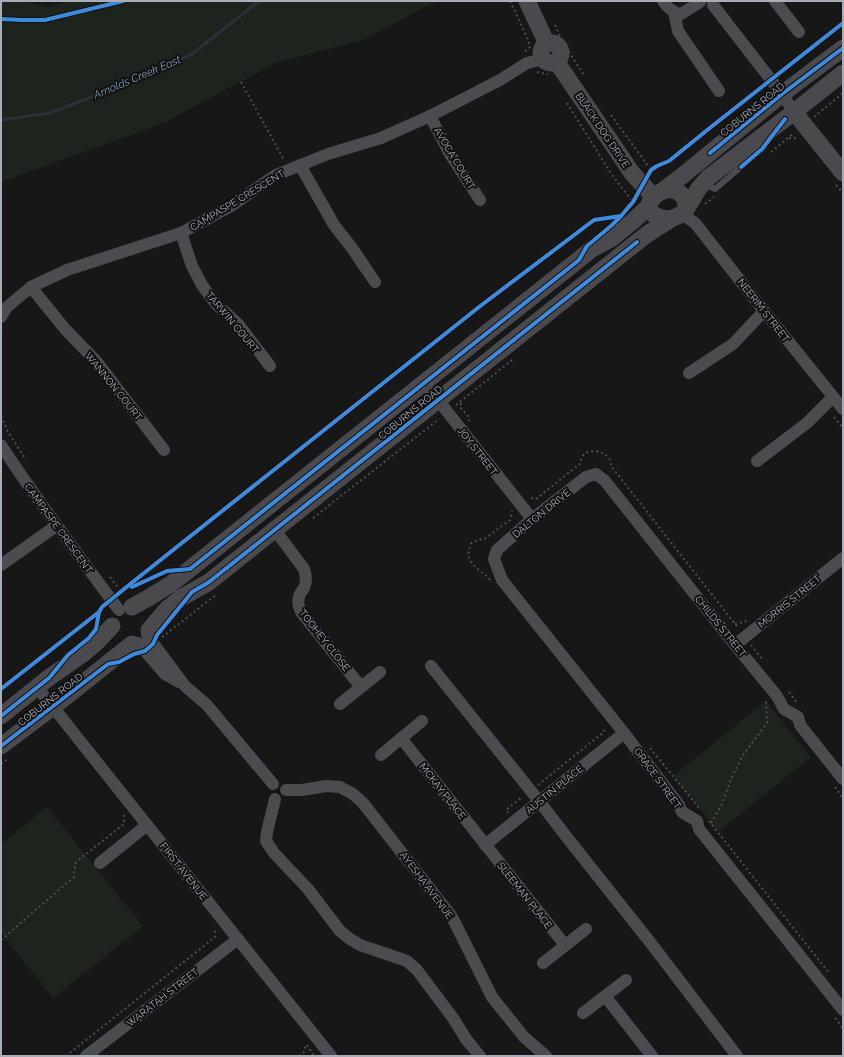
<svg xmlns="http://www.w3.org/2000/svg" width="844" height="1057" font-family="Raleway,sans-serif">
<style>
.green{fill:#1d241e}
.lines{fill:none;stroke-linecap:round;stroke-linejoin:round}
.stream{stroke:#2a3239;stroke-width:3}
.path{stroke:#4d4e52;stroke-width:2;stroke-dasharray:2 3;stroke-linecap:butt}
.lane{stroke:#4b4c50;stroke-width:6}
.street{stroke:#4b4c50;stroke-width:12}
.secondary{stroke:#4a4a4e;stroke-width:17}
.cycleway-casing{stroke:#111113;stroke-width:6}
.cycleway{stroke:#408adc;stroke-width:4}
.labels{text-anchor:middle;stroke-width:4;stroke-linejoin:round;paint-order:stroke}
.street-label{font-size:10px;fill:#a8adb8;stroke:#111113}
.water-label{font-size:11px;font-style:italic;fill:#7f9bb3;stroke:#111113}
</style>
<rect width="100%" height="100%" fill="#171717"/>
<!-- green -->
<g class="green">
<path d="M1 1H22L48 7 69 1H437L363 40 275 63 164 123 1 182Z"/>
<path d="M766 701 811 757 718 832 673 776Z"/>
<path d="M47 807 143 926 53 998 1 933V844Z"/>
</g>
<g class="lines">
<!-- stream -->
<path class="stream" d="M1 120 50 113 128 83 192 54 259 1"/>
<!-- path -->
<g class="path">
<path d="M510 1 527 37 530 47 524 52"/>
<path d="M555 25 561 39 585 77"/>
<path d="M537 72 548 74"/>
<path d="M241 82 284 160"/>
<path d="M567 103 612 175 633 202"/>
<path d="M611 115 651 170"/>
<path d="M814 117 843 93"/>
<path d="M789 138H799"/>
<path d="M771 152 794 133"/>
<path d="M836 185 843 193"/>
<path d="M705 204 714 197"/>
<path d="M1 332 4 328"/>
<path d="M461 403 460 407 469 417V421"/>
<path d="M456 405 512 360"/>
<path d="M1 416 8 432 26 460"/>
<path d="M834 417 843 428"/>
<path d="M531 498 536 499 581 463C581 461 581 459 582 457 588 447 605 451 610 460 611 462 611 464 611 466L739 629"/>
<path d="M313 518 439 419"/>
<path d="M110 577 121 591"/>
<path d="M137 579 141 586"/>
<path d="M490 580C479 567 461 563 472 542L486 538 510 520 512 511"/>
<path d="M735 624 747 621"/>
<path d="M162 637 216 595"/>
<path d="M751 645 762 659"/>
<path d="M789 692 797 703"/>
<path d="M650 748 699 808"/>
<path d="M1 764 9 758"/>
<path d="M538 785 604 732 605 727"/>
<path d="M835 787 843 798"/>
<path d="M508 813 506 810 522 797"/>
<path d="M709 821 829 973"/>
<path d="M711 823 722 804 731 779 743 755 767 723 766 701"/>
<path d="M1 940 74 877V871L76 862 124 824V815"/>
<path d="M835 1018 843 1028"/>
<path d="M307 1045 314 1056"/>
<path d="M66 1056 215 937V929"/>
<path d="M299 1056 304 1052 306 1044"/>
</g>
<!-- lane -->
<path class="lane" d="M705 184 715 189 762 149 769 139"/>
<!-- street -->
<g class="street">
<path d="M663 1C668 8 672 12 681 14L700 2"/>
<path d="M775 1 799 32"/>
<path d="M713 5 782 94 794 112"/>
<path d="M674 12 678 31 719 91"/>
<path d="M430 116 450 154 480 200"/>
<path d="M300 165 334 225 352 248 375 282"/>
<path d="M682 214 695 223 764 311 843 409"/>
<path d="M181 233 192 266 202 285 216 304 238 324 270 366"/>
<path d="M31 287 65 329 96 361 164 450"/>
<path d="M1 317 7 307 31 287 67 270 181 233 231 206 276 175 328 154 381 138 430 116 500 80 527 63 543 59"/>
<path d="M689 373 733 344 764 311"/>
<path d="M423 383 438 400 532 519"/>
<path d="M1 445C38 502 79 556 119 610"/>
<path d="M757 461 807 423 833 397"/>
<path d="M275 530 304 569C306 575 307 582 304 588 303 590 301 592 300 594 297 600 298 606 301 612L361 687"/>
<path d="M1 565 56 526"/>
<path d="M147 635 185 686 207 705 273 784"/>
<path d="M138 643 165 674 179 682"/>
<path d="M735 645 843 558"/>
<path d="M431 666 539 801 569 840 650 942 737 1056"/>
<path d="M37 687 53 707 331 1056"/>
<path d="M340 704 380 672"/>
<path d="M401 738 565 945"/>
<path d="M381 755 422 721"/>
<path d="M843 779 800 725 798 717 784 709 777 696 735 645 605 481 596 474 586 477 532 519 497 550 494 559 502 580 624 733 679 805 682 812 697 821 699 829 843 1010"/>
<path d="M286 790H302L326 786 340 787 353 794 363 803 452 917 492 997 524 1037 546 1056"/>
<path d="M275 799 267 832 266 841 274 853 308 889 340 931 350 939 360 945 407 961 417 970 453 1018 466 1039 480 1056"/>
<path d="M485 845 624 733"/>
<path d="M100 863 147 825"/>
<path d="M543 963 586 929"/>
<path d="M605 996 652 1056"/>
<path d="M583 1013 626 980"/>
<path d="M86 1056 238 939"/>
</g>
<!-- secondary -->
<g class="secondary">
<path d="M527 1 547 44"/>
<circle cx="551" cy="53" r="10"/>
<path d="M556 61 632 173 654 197"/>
<path d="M794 112 843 173"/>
<path d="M661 192 682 176 782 94 843 48"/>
<path d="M687 208 699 188 709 177 794 112 843 73"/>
<path d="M132 607 150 597 171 584 592 249 611 239 632 222 649 206"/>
<path d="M149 630 167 609 181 598 209 582 646 235 671 219 682 214 687 208C680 163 616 215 671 219"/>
<path d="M1 716 47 679 84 653 98 641 112 626"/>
<path d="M1 746 53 707 132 644"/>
</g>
<defs>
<g id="cycleway">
<path d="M1 19 22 20H45L123 1"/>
<path d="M710 153 782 94 843 48"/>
<path d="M741 167 762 149 785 119"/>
<path d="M132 587 167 571 190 569 579 260 587 246 611 226 621 216"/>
<path d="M1 689 99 612 102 607 134 581 479 307 594 220 621 216 633 202 651 170 657 166 669 161 711 127 843 23"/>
<path d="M1 716 49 678 68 655 89 638 96 629 99 612"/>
<path d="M1 746 108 664 119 662 134 654 145 651 153 644 157 635 192 592 209 582 637 242"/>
</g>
</defs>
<!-- cycleway casing -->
<use href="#cycleway" class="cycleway-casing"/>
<!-- cycleway -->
<use href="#cycleway" class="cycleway"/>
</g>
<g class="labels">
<!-- street labels -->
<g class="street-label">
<text transform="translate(752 109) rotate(-39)" y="4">COBURNS ROAD</text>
<text transform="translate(603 130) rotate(56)" y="4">BLACK DOG DRIVE</text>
<text transform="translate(455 158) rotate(59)" y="4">AVOCA COURT</text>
<text transform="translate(237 200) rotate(-31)" y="4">CAMPASPE CRESCENT</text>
<text transform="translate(764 310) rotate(52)" y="4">NEERIM STREET</text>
<text transform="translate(233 322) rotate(50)" y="4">TARWIN COURT</text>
<text transform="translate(114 386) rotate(51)" y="4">WANNON COURT</text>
<text transform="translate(410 412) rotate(-39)" y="4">COBURNS ROAD</text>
<text transform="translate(478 451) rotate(52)" y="4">JOY STREET</text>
<text transform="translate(541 513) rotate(-39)" y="4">DALTON DRIVE</text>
<text transform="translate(59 528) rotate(54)" y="4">CAMPASPE CRESCENT</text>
<text transform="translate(789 601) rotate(-39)" y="4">MORRIS STREET</text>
<text transform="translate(721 626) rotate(51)" y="4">CHILDS STREET</text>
<text transform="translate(325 640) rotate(52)" y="4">TOOHEY CLOSE</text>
<text transform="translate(50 699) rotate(-38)" y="4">COBURNS ROAD</text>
<text transform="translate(658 778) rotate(54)" y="4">GRACE STREET</text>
<text transform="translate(554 789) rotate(-39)" y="4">AUSTIN PLACE</text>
<text transform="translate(443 791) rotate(52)" y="4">MCKAY PLACE</text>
<text transform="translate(184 871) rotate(52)" y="4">FIRST AVENUE</text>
<text transform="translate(427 885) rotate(53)" y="4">AYESHA AVENUE</text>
<text transform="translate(525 895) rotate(52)" y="4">SLEEMAN PLACE</text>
<text transform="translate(162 997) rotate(-38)" y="4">WARATAH STREET</text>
</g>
<!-- water labels -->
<g class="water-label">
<text transform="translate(137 77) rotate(-23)" y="4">Arnolds Creek East</text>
</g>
</g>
<!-- border -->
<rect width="844" height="1057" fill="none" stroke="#a8adb8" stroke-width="4"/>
</svg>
